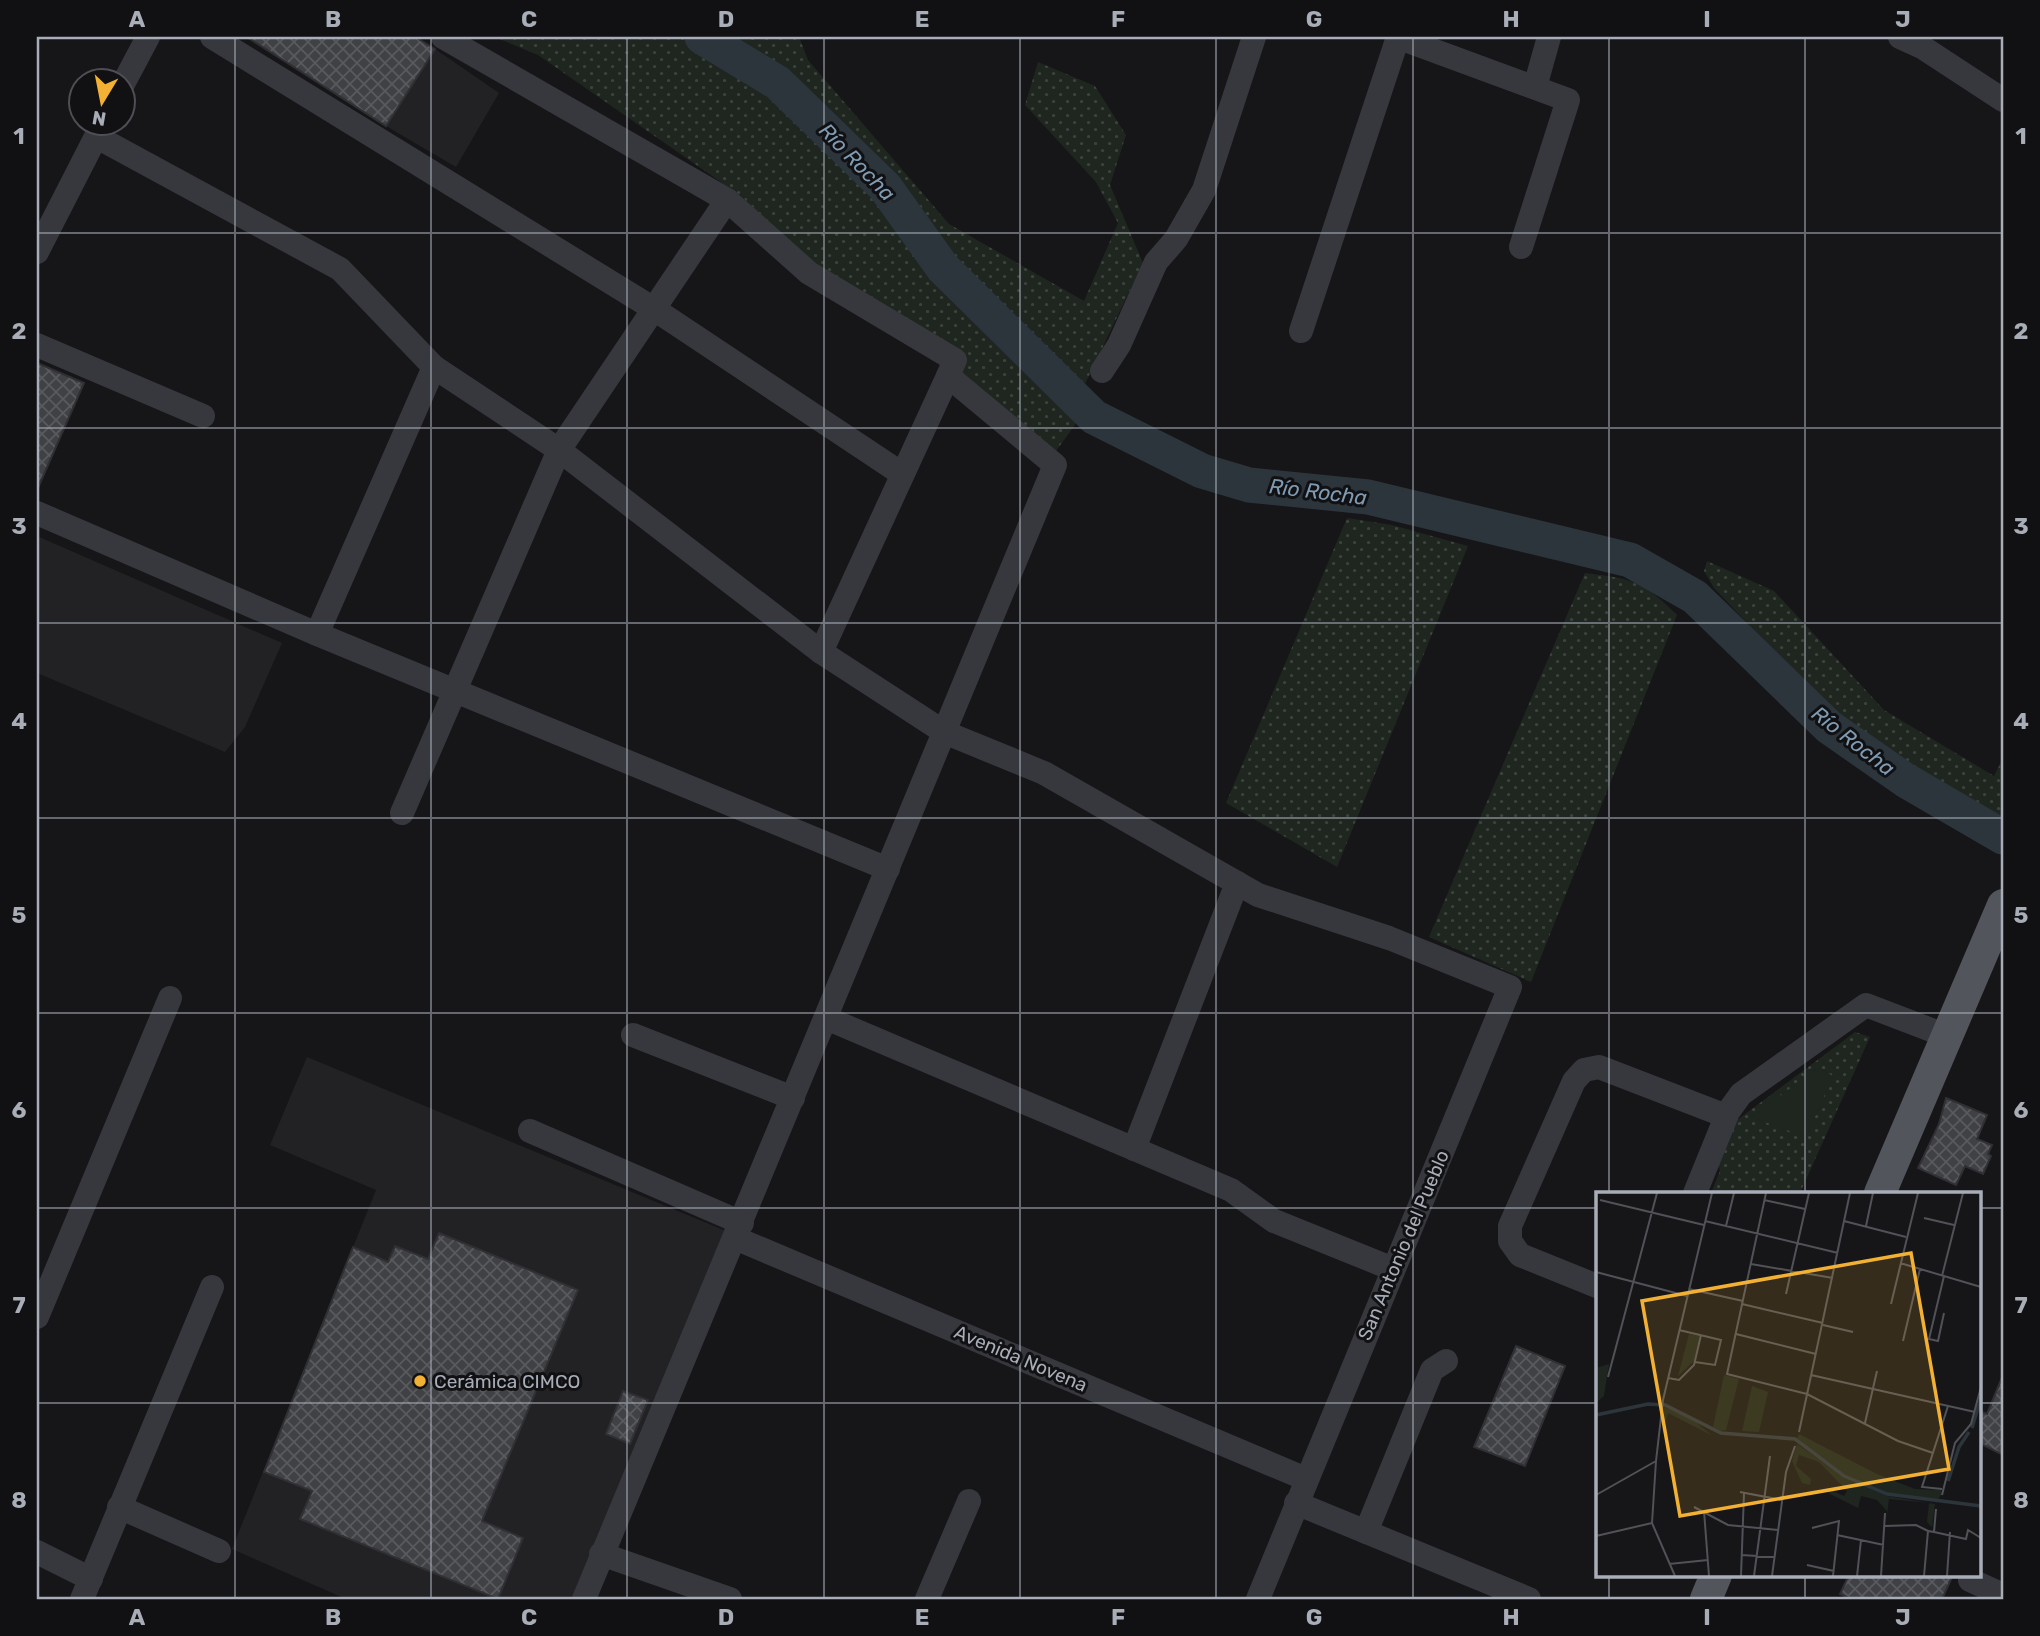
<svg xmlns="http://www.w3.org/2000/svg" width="2040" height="1636" font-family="Rubik,sans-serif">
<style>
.built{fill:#222225}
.grass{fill:url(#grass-dots)}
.green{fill:#1e261f}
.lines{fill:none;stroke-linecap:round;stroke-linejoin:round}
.river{stroke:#2c353c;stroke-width:35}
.building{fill:url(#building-cross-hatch);stroke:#303034;stroke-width:2}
.minor{stroke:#37383d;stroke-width:24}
.major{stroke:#53555c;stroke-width:32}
.grid{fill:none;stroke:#a8adb8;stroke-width:2;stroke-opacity:0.55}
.poi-dot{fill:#f2b134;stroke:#111113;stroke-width:2.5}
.labels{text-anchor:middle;stroke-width:6;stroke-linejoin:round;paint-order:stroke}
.street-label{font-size:19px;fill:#a8adb8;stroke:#111113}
.poi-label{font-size:19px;fill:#a8adb8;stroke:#111113;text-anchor:start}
.water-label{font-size:21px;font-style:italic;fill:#7f9bb3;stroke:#111113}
.inset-river{fill:none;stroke:#2c353c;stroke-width:3.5}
.inset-road{fill:none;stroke:#505258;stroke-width:2}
.view{fill:#f2b134;fill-opacity:0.15;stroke:#f2b134;stroke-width:3.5}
.inset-edge{fill:none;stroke:#a8adb8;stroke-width:3.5}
.neatline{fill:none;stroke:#a8adb8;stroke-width:2.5}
.grid-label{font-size:23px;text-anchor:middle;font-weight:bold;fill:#a8adb8}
</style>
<defs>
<pattern id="grass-dots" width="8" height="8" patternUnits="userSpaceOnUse" patternTransform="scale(1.75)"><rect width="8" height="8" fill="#1e261f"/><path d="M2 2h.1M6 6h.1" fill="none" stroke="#3c433d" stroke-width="1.8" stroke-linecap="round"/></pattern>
<pattern id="building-cross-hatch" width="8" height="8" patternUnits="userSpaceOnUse" patternTransform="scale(1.75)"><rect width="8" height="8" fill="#404145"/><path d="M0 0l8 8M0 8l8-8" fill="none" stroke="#595a5e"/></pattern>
</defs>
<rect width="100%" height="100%" fill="#161618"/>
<!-- built -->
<g class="built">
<path d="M435 49 499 93 456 167 386 126Z"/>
<path d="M37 536 282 643 245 727 225 752 37 673Z"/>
<path d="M307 1057 726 1231 572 1599H346L232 1549 376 1190 270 1145Z"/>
</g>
<!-- grass -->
<g class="grass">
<path d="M495 37H687L768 90 877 189 928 266 1080 418 1056 451 958 374 967 356 817 267 741 196 538 55Z"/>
<path d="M726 37H799L808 60 949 224 1084 301 1118 223 1096 182 1025 105 1038 62 1095 86 1126 135 1110 185 1143 263 1085 384 937 239 901 184 790 76Z"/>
<path d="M1347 518 1392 525 1468 546 1337 867 1226 803Z"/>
<path d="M1707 561 1774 591 1884 710 1994 776 2003 758V820L1977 808 1837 718 1714 588 1704 571Z"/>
<path d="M1585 573C1631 578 1644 582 1677 615L1531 982 1429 937Z"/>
<path d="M1855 1032 1870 1037 1800 1193H1711L1720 1171 1717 1159 1733 1123Z"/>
</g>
<!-- green -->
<path class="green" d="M1818 1068 1833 1076 1806 1137 1751 1117Z"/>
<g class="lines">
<!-- river -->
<path class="river" d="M702 37 778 83 885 187 943 268 1094 417 1202 471 1249 485 1368 497 1630 560 1695 597 1829 727 1905 780 2003 837"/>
</g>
<!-- building -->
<g class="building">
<path d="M247 37H415L435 49 386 126Z"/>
<path d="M37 363 84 383 37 490Z"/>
<path d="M1946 1098 1987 1115 1977 1139 1992 1145 1988 1154 1991 1156 1983 1174 1965 1166 1956 1185 1918 1168 1939 1124Z"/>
<path d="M439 1233 578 1290 482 1521 523 1538 498 1599 300 1519 312 1491 264 1472 353 1247 388 1262 395 1246 428 1259Z"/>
<path d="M1516 1346 1565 1366 1525 1466 1474 1447Z"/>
<path d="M2003 1375V1455L1979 1443V1411L1987 1414Z"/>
<path d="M623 1391 648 1400 630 1444 606 1434Z"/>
<path d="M1849 1575H1953L1942 1599H1851L1840 1594Z"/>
</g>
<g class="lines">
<!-- minor -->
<g class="minor">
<path d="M212 37 654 309 902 474"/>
<path d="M443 37 727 200 809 273 955 360 948 376 1055 465 584 1599"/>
<path d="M1397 37 1568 100 1521 247"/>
<path d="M1900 37 1922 47 2003 100"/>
<path d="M122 86 148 37"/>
<path d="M1535 87 1549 37"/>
<path d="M97 137 340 269 434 367 559 450 821 652 944 732 1044 773 1258 895 1389 938 1510 987 1258 1599"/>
<path d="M37 252 103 123"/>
<path d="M1301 331 1398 37"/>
<path d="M37 345 203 416"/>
<path d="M1102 371 1119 345 1156 262 1176 239 1204 190 1254 37"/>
<path d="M37 513 317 634 888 869"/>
<path d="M317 634 434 367"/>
<path d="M821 652 948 376"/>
<path d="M402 813 559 450 727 200"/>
<path d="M826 1018 1231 1190 1274 1221 1393 1269"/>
<path d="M633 1035 793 1098"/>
<path d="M530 1131 742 1223"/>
<path d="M1134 1149 1237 883"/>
<path d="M1695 1193 1728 1112 1741 1094 1866 1005 1947 1036"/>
<path d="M735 1238 1306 1479"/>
<path d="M1597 1286 1520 1255 1510 1241V1226L1574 1081 1584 1070 1599 1067 1726 1116"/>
<path d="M37 1317 170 998"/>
<path d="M1296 1503 1529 1599"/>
<path d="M119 1507 219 1551"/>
<path d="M1366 1532 1432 1370 1446 1361"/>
<path d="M37 1552 91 1579"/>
<path d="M601 1554 730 1599"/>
<path d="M1970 1580 2003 1595"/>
<path d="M82 1599 212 1287"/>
<path d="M927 1599 969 1501"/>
</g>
<!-- major -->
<g class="major">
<path d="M1880 1193 2003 905"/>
<path d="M1706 1599 1716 1575"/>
</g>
</g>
<!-- grid -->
<path class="grid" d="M235 37V1599M431 37V1599M627 37V1599M824 37V1599M1020 37V1599M1216 37V1599M1413 37V1599M1609 37V1193M1805 37V1193M37 233H2003M37 428H2003M37 623H2003M37 818H2003M37 1013H2003M37 1208H1597M1979 1208H2003M37 1403H1597M1979 1403H2003M1609 1575V1599M1805 1575V1599"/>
<!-- markers -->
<circle class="poi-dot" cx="420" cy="1381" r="7"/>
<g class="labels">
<!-- street labels -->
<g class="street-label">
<text transform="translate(1403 1245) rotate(-67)" y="7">San Antonio del Pueblo</text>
<text transform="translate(1021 1358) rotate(23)" y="7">Avenida Novena</text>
</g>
<!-- poi labels -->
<g class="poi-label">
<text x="434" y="1388">Cerámica CIMCO</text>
</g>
<!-- water labels -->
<g class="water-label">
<text transform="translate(857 162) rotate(46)" y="7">Río Rocha</text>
<text transform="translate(1318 492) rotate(7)" y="7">Río Rocha</text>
<text transform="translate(1853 741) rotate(38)" y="7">Río Rocha</text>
</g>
</g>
<!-- overview -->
<g transform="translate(1596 1192)">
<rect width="385" height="385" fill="#161618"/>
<path d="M93 142 104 144 98 169 82 184ZM13 172 8 204 0 211V176ZM128 183 143 187 130 238 125 239 117 235ZM156 194 172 200 163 240 146 239ZM68 215 94 225 115 243 72 221 66 242ZM203 242 281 282 319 297 345 298V303L341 309 291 301 249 283 201 247ZM201 252 247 285 291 304 339 312 336 335 331 330 333 311 293 307 290 331 291 319 281 308 265 304 262 316 232 301 233 297 248 304 251 299 223 270 203 263 200 274 215 287 214 293 206 291 196 269Z" fill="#1e261f"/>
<path class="inset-river" d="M0 223 52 212 69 213 125 241 199 247 248 284 291 302 385 314M376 236 385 205M352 289 363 255 373 240"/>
<path class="inset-road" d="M170 1 131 182 211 202 302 249 337 261M4 8 108 33M168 8 209 17M328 26 358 33M109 29 242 61M248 29 310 45M130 34 138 1M270 34 277 1M304 71 385 95M155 72 237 86M0 80 91 104M346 84 367 1M348 84 333 147 342 149 348 121M93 97 147 109M190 102 213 1M146 112 227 131M295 112 322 1M227 133 257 140M83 138 125 148 119 173 99 170M140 142 220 162M307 149 324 77M215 183 379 220M12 185 61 1M72 186 83 188 98 173 105 143M269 231 281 179M203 240 254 1M346 297 326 295 352 214M144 300 186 308M0 303 60 269M346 303 359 251 375 232 385 195M98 315 132 333 182 338M108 319 113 384M289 334 320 333 332 339M216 336 243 329 237 384M338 340 370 347 372 338 385 346M241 343 288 353M0 344 56 331M145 363 178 365M73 372 112 368M211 373 238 379M79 384 56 331 60 269 67 208 116 1M145 384 148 301M158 384 174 264M176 384 190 280 199 254M261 384 265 348M285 384 289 321M328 384 332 339 338 340 340 317M351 384 354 340"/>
<path class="view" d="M315 61 353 277 84 324 46 109Z"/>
<rect width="385" height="385" class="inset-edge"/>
</g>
<!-- border -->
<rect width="2040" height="1636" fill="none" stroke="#111113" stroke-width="77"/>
<!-- north arrow -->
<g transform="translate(102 102) rotate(190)"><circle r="33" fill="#111113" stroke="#4d4f55" stroke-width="2"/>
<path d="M0-5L12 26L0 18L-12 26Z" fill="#f2b134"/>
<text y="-10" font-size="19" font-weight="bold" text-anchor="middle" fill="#a8adb8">N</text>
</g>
<rect x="38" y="38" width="1964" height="1560" class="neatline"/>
<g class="grid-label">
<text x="137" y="27">A</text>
<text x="333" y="27">B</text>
<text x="529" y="27">C</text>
<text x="726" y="27">D</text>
<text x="922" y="27">E</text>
<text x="1118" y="27">F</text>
<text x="1314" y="27">G</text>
<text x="1511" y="27">H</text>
<text x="1707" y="27">I</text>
<text x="1903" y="27">J</text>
<text x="19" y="144">1</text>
<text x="2021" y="144">1</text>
<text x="19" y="339">2</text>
<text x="2021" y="339">2</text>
<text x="19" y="534">3</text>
<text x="2021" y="534">3</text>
<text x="19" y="729">4</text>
<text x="2021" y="729">4</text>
<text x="19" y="923">5</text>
<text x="2021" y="923">5</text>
<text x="19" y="1118">6</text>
<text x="2021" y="1118">6</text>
<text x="19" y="1313">7</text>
<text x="2021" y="1313">7</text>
<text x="19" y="1508">8</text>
<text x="2021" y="1508">8</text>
<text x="137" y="1625">A</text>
<text x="333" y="1625">B</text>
<text x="529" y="1625">C</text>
<text x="726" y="1625">D</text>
<text x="922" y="1625">E</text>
<text x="1118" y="1625">F</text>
<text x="1314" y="1625">G</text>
<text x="1511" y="1625">H</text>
<text x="1707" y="1625">I</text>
<text x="1903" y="1625">J</text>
</g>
</svg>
